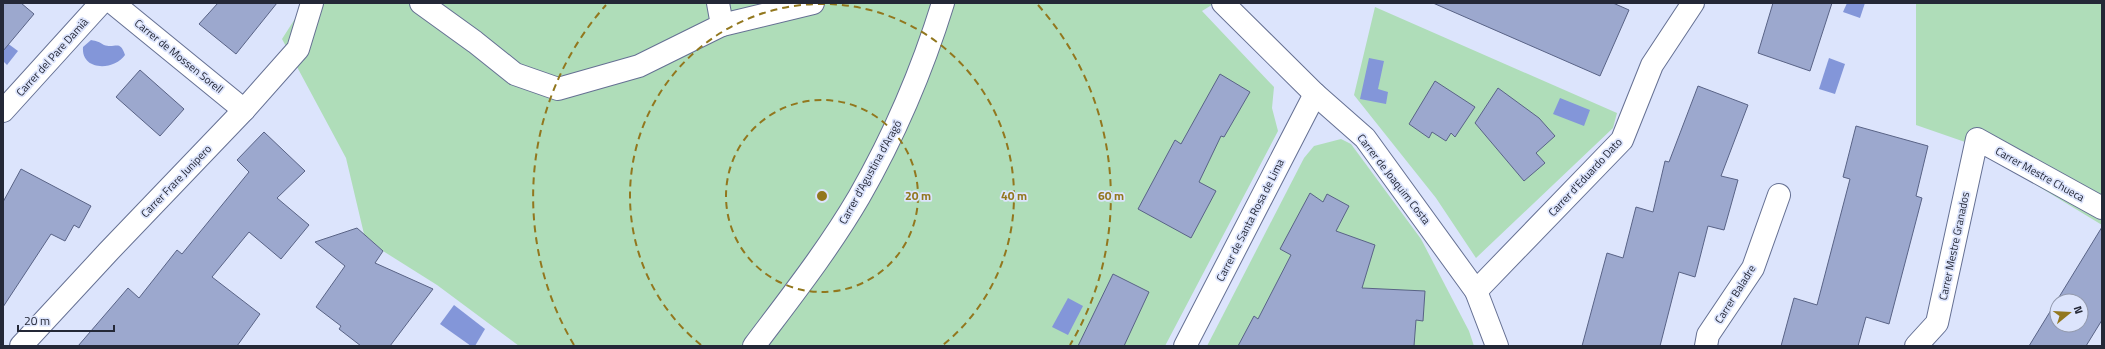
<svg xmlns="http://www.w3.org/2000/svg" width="2105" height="349" font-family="'Titillium Web',sans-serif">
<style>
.green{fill:#afddb9}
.water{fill:#8396d9}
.building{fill:#9ca8ce;stroke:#596386;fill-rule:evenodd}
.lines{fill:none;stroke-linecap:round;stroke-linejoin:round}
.minor-casing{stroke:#657093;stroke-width:24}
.minor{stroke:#fff;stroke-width:22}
.ring{fill:none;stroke:#92771e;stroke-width:2;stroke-dasharray:7 5}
.labels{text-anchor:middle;stroke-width:3.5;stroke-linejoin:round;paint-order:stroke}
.street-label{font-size:11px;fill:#242837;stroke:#dce4fc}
.centre{fill:#92771e;stroke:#dce4fc;stroke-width:2}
.ring-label{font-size:12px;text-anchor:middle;font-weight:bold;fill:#92771e;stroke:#dce4fc;stroke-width:3.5;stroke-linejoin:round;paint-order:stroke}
</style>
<rect width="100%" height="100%" fill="#dce4fc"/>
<!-- green -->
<g class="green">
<path d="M301 3H1215L1202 11 1274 87 1272 108 1278 131 1165 346H519L437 285 383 251 364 234 346 158 282 39 298 14Z"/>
<path d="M1916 3H2102V225L1965 142 1916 125Z"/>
<path d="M1375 7 1617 113 1613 128 1476 258 1436 198 1354 95Z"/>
<path d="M1341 139 1351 144 1421 239 1469 331 1474 346H1207L1304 158 1314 146Z"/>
</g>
<!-- water -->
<g class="water">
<path d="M1847 3H1865L1860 18 1843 12Z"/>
<path d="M3 40 18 51 7 65 3 61Z"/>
<path d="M91 40C97 41 99 42 104 45 115 49 120 39 125 55 114 71 81 71 83 47Z"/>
<path d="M1369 58 1384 61 1378 89 1388 92 1386 104 1360 99Z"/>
<path d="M1829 58 1845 64 1835 94 1819 89Z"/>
<path d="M1560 98 1590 110 1584 126 1553 114Z"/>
<path d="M1068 298 1083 306 1068 335 1052 327Z"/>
<path d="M454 305 485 329 475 346H471L440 324Z"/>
</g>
<!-- building -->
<g class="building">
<path d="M3 3H21L34 14 3 51Z"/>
<path d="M218 3H277L236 54 199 24Z"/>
<path d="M1433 3H1613L1629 10 1600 76Z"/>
<path d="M1773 3H1832L1810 71 1758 53Z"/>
<path d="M140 70 184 109 160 136 116 97Z"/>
<path d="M1220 74 1250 92 1224 137 1221 136 1199 182 1216 191 1191 238 1138 209 1175 140 1181 144Z"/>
<path d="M1435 81 1475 107 1455 137 1451 133 1446 141 1432 132 1429 138 1409 124Z"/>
<path d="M1698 86 1748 105 1721 176 1738 180 1724 230 1708 226 1695 277 1679 272 1660 346H1582L1607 253 1623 258 1636 207 1653 212 1665 161 1669 162Z"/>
<path d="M1498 88 1539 118 1555 136 1536 153 1545 163 1524 181 1475 123Z"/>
<path d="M1856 126 1928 146 1916 196 1922 198 1889 324 1866 317 1858 346H1781L1794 298 1817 305 1850 179 1843 177Z"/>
<path d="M264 132 305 171 277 198 309 225 281 259 249 232 212 277 260 314 237 346H78L128 288 139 298 177 250 182 254 249 172 237 160Z"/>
<path d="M21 169 91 206 79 228 74 225 65 241 51 234 3 307V202Z"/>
<path d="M1310 193 1323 202 1327 194 1349 206 1336 231 1375 245 1362 288 1425 291 1423 321 1416 320 1414 346H1238L1254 316 1258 319 1291 255 1280 249Z"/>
<path d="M2102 227V320L2086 346H2029ZM2057 301H2081V325H2057Z"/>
<path d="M357 228 383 251 375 263 433 289 390 346H361L339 329 341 326 316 307 345 266 315 242Z"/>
<path d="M1113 274 1149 292 1124 346H1078Z"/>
</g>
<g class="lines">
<defs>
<g id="minor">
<path d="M113 3 244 110"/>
<path d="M421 3 475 42 515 74 558 89 639 66 722 25 718 3"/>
<path d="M1223 3 1315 94 1365 138 1476 291 1497 346"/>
<path d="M722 25 813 3"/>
<path d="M3 111 101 3"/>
<path d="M1476 291 1622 140 1652 65 1693 3"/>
<path d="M21 346 108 252 244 110 298 49 312 3"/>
<path d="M754 346C790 298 828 250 859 197 894 136 922 71 943 3"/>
<path d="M1185 346 1315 94"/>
<path d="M1706 346 1708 335 1753 268 1779 195"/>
<path d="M1916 346 1937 323 1977 139 2102 208"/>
</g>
</defs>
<!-- minor casing -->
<use href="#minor" class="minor-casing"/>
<!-- minor -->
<use href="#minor" class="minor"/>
</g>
<!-- distance rings -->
<g class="ring">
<circle cx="822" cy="196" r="96"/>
<path d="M701 345A192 192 0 1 1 943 345"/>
<path d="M574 345A289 289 0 0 1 606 5M1038 5A289 289 0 0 1 1070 345"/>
</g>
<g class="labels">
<!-- street labels -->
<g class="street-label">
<text transform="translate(179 56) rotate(39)" y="4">Carrer de Mossen Sorell</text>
<text transform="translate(52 57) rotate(-48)" y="4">Carrer del Pare Damià</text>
<text transform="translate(870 172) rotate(-61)" y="4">Carrer d'Agustina d'Aragó</text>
<text transform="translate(2040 174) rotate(29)" y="4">Carrer Mestre Chueca</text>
<text transform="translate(1585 177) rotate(-47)" y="4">Carrer d'Eduardo Dato</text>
<text transform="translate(1394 179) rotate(52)" y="4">Carrer de Joaquim Costa</text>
<text transform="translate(176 181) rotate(-46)" y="4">Carrer Frare Junipero</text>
<text transform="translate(1250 220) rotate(-63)" y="4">Carrer de Santa Rosa de Lima</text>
<text transform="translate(1954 246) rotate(-78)" y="4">Carrer Mestre Granados</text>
<text transform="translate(1735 294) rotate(-58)" y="4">Carrer Baladre</text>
</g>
</g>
<circle cx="822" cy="196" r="6" class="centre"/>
<g class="ring-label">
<text x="918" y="200">20 m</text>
<text x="1014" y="200">40 m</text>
<text x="1111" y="200">60 m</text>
</g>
<!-- border -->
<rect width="2105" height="349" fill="none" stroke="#242837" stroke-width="8"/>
<!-- north arrow -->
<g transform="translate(2069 313) rotate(72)"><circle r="19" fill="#dce4fc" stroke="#9299ad"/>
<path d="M0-3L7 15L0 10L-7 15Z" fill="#92771e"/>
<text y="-6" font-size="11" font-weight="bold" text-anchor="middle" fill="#242837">N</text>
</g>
<!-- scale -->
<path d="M18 325v6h96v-6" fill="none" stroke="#242837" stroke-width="2"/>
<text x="24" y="325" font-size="12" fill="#242837" stroke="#dce4fc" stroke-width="3" paint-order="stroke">20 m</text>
</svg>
